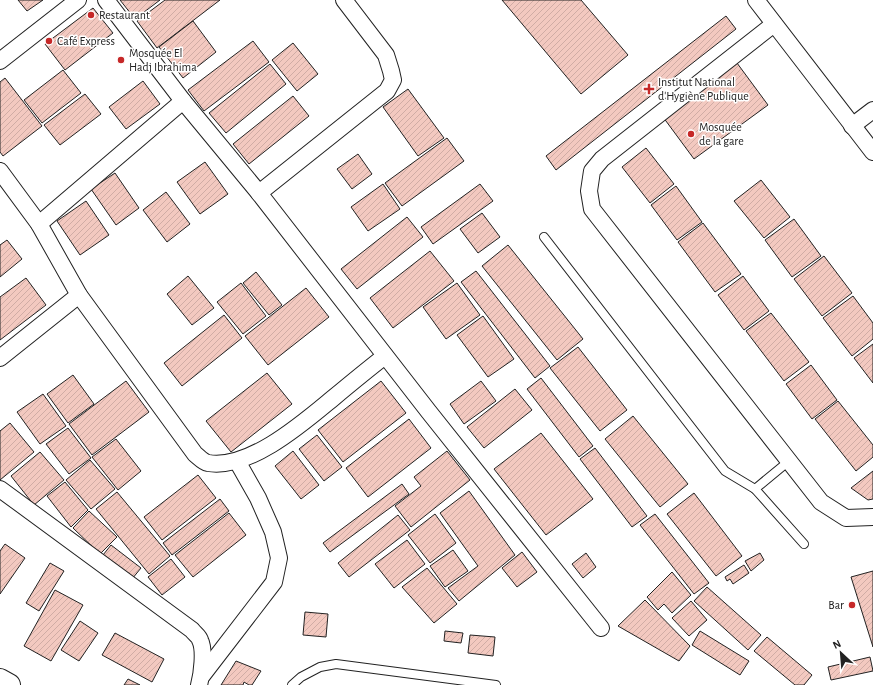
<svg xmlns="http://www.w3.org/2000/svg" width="873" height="685" font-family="'Alegreya Sans',sans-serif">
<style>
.building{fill:url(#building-hatch);stroke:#222}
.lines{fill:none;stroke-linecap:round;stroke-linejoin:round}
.service-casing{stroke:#222;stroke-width:10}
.minor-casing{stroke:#222;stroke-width:18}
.primary-casing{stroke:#222;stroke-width:24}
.service{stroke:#fff;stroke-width:8}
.minor{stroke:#fff;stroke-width:16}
.primary{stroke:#fff;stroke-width:22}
.poi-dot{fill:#c62828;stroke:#fff;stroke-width:1.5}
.labels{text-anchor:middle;stroke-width:3;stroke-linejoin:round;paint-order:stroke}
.poi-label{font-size:12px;fill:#222;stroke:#fff;text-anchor:start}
</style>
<defs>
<pattern id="building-hatch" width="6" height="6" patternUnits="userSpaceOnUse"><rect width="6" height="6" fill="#f3c9c0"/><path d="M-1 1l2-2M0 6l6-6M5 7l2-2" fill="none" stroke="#d0aca5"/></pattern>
</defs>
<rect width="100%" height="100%" fill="#fff"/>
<!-- building -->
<g class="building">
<path d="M18 0H43L27 11Z"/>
<path d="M120 0H160L135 19Z"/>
<path d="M165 0H220L157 48 137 21Z"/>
<path d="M502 0H581L628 55 581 94Z"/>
<path d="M93 8 113 33 65 70 45 44Z"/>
<path d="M726 16 736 29 556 170 546 156Z"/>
<path d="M193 21 216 52 183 78 159 47Z"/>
<path d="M253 41 269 62 204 111 188 90Z"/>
<path d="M293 43 318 74 297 91 272 60Z"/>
<path d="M737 63 768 105 694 159 663 117Z"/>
<path d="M270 64 286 84 226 133 209 113Z"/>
<path d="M63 70 81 93 42 123 24 100Z"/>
<path d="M5 78 42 126 3 156 0 152V82Z"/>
<path d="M143 81 160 104 126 129 109 107Z"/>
<path d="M408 89 444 138 418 156 383 107Z"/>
<path d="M85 94 101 114 60 145 44 125Z"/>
<path d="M293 96 309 116 249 164 233 144Z"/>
<path d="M447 138 464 161 402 206 385 183Z"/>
<path d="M646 148 674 184 650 203 622 167Z"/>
<path d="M358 154 372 174 352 189 337 169Z"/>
<path d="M205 162 228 194 200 214 177 182Z"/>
<path d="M115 173 139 208 116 225 91 189Z"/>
<path d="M761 180 790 217 764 238 734 201Z"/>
<path d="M383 184 400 209 368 231 351 207Z"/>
<path d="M480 184 493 201 433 244 421 227Z"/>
<path d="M676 186 702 222 677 240 651 205Z"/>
<path d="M166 192 190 224 167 242 143 210Z"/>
<path d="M86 201 109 235 80 255 57 221Z"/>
<path d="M482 213 500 237 478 253 460 229Z"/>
<path d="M407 217 423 237 357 289 341 269Z"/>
<path d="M794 219 821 256 792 277 765 240Z"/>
<path d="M703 223 741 274 715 292 678 242Z"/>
<path d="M7 240 22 259 0 277V245Z"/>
<path d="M508 245 583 339 557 360 482 266Z"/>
<path d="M430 251 454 281 393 328 370 298Z"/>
<path d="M824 256 852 293 822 316 794 279Z"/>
<path d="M476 271 550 366 535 378 461 282Z"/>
<path d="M256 272 282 305 269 315 243 283Z"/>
<path d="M188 276 214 308 192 325 167 294Z"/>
<path d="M743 276 769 311 744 330 718 295Z"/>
<path d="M26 278 46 305 0 340V297Z"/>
<path d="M241 283 266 316 243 334 217 302Z"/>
<path d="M457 283 480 315 446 339 423 307Z"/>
<path d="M306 288 329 317 268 365 245 336Z"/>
<path d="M853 296 873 323V339L852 356 823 318Z"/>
<path d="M771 313 809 362 784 381 746 331Z"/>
<path d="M224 315 242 338 182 386 164 363Z"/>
<path d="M483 316 514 359 488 377 457 335Z"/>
<path d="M873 344V383L854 358Z"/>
<path d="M578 347 627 410 600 431 550 368Z"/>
<path d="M811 365 837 400 812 419 786 384Z"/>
<path d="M267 373 292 404 231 452 206 421Z"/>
<path d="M73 375 94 404 68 423 47 394Z"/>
<path d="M541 378 593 446 579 457 527 389Z"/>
<path d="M126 381 149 412 92 455 69 424Z"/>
<path d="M381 381 406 413 343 462 318 430Z"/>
<path d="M481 381 496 401 464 424 450 404Z"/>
<path d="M515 389 532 410 484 448 467 427Z"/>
<path d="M43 394 66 426 40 444 17 412Z"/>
<path d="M838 401 873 445V457L856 471 815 419Z"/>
<path d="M633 416 688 484 660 507 605 439Z"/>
<path d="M409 419 431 448 368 497 346 468Z"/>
<path d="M10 423 34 452 0 480V431Z"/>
<path d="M68 428 91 458 69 474 46 444Z"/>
<path d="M541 433 593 499 546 535 494 469Z"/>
<path d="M317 435 342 467 324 481 299 449Z"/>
<path d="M116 439 141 471 118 490 92 457Z"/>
<path d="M595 448 647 516 632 527 580 459Z"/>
<path d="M293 451 319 485 301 499 275 466Z"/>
<path d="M447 451 470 480 411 527 395 506 421 486 414 477Z"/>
<path d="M40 452 64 480 34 505 11 476Z"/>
<path d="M90 460 115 489 91 509 66 480Z"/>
<path d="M873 471V499L868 500 851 488Z"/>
<path d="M198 475 216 498 162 540 144 517Z"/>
<path d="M65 482 88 510 71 527 47 496Z"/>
<path d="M402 484 409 494 330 552 323 543Z"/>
<path d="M469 491 515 555 459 601 448 588 478 566 440 513Z"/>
<path d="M117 492 170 556 149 574 96 509Z"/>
<path d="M694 493 742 556 716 576 667 514Z"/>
<path d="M220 499 229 511 172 555 163 543Z"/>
<path d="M89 511 117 537 100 554 73 528Z"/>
<path d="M229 513 246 535 193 577 175 555Z"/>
<path d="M435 514 456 543 430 563 408 535Z"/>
<path d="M655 514 709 583 694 594 640 525Z"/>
<path d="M398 515 410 530 349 577 338 563Z"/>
<path d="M407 540 425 564 394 588 375 564Z"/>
<path d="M5 544 25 558 0 594V551Z"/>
<path d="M111 545 141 568 132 579 103 555Z"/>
<path d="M453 550 468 571 445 587 430 566Z"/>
<path d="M522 552 537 572 517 587 502 568Z"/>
<path d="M586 553 596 567 583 578 572 564Z"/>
<path d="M760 553 764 560 751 571 745 561Z"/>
<path d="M171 559 185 577 162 595 148 577Z"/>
<path d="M50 563 64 571 39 611 26 603Z"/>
<path d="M744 565 749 573 733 584 730 579 727 581 725 577Z"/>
<path d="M427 568 457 604 434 623 402 587Z"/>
<path d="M873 571V647L851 577Z"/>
<path d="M672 572 691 595 672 613 664 604 658 610 647 597Z"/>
<path d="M707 587 761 635 748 650 694 601Z"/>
<path d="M55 590 83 605 51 661 24 646Z"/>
<path d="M645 600 690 646 679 661 618 626Z"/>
<path d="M691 601 707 620 689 636 672 618Z"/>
<path d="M305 612 328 614 326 637 303 635Z"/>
<path d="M80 621 98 633 79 661 61 650Z"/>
<path d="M445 631 463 633 461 643 444 641Z"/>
<path d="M700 631 749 661 740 675 692 645Z"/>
<path d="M115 633 164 659 152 682 102 655Z"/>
<path d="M470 635 495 637 493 656 468 653Z"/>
<path d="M767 637 812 675 804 685H795L754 651Z"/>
<path d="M870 657 873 671 831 680 828 667Z"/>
<path d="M236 661 261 671 252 685H249L244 682 243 685H221Z"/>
<path d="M128 679 140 685H124Z"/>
</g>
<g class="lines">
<defs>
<g id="service">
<path d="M544 237 725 471 755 489 804 544"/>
<path d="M755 489 789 461"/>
<path d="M292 685 301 677 320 667 336 664 496 685"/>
</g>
<g id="minor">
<path d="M106 0 183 101 259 193 429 412 601 628"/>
<path d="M756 0 873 152"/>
<path d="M774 24 602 159 592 171 589 191 592 209 821 502 846 518 873 517"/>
<path d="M0 61 78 0"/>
<path d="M852 126 873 110"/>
<path d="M0 171 39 224 79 295 195 454C199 457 203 462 208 463 249 470 303 423 332 399 350 384 367 370 385 356"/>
<path d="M259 193 387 91 393 80 391 71 386 55 344 0"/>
<path d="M39 224 183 101"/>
<path d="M0 358 79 295"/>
<path d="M0 489 192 630C194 633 199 636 200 640 205 650 202 674 199 685"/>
<path d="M201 677 274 582 279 558 273 532 258 498 237 461"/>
</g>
<path id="primary" d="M0 680 9 685"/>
</defs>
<!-- service casing -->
<use href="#service" class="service-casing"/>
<!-- minor casing -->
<use href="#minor" class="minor-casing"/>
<!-- primary casing -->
<use href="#primary" class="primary-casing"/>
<!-- service -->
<use href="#service" class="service"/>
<!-- minor -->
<use href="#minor" class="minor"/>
<!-- primary -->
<use href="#primary" class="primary"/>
</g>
<!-- markers -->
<g class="poi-dot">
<circle cx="91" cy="15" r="4"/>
<circle cx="49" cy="41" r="4"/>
<circle cx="121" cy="60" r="4"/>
<path d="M647 83h4v4h4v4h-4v4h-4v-4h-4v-4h4z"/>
<circle cx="691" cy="134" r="4"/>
<circle cx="852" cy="605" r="4"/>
</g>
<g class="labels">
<!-- poi labels -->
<g class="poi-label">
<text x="99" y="19">Restaurant</text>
<text x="57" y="45">Café Express</text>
<text x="129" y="57">Mosquée El<tspan x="129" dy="14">Hadj Ibrahima</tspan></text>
<text x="658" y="86">Institut National<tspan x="658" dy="14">d'Hygiène Publique</tspan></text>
<text x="699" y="131">Mosquée<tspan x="699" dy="14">de la gare</tspan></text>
<text x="844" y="609" text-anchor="end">Bar</text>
</g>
</g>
<!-- north arrow -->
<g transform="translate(841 653) rotate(334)" stroke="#ffffff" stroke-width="3" paint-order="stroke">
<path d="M0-3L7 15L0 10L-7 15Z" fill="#222222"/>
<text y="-6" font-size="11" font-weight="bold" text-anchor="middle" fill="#222222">N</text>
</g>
</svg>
